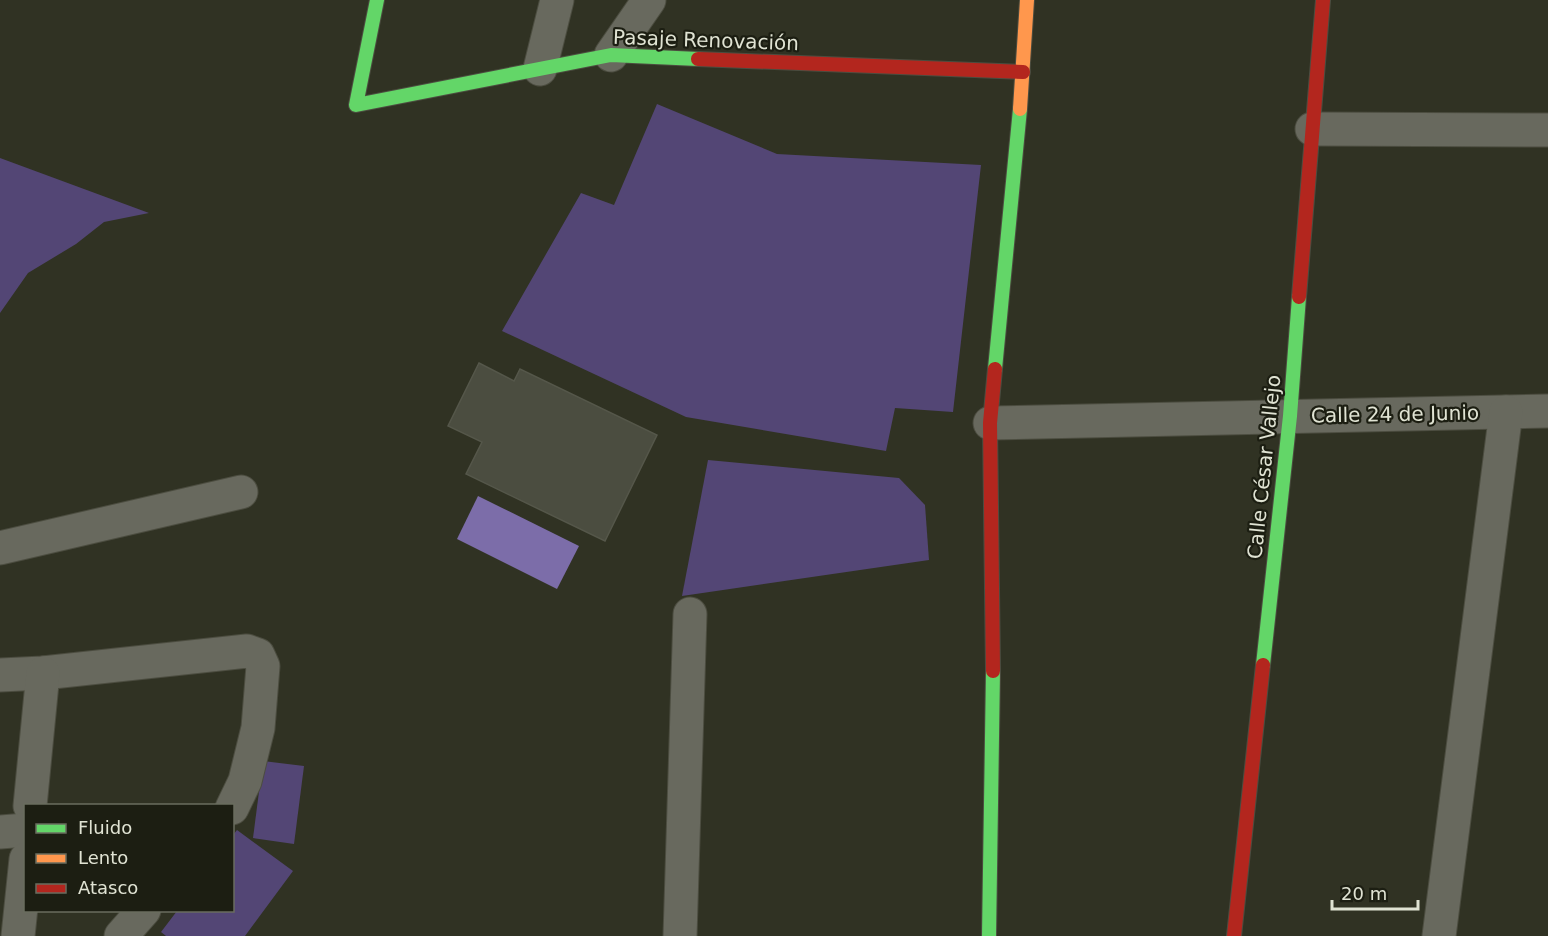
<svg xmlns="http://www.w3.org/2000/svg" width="1548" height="936" font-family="'DejaVu Sans',sans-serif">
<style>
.green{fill:#534675}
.water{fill:#7c6da9}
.building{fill:#4b4d40;stroke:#55574a;stroke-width:1.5}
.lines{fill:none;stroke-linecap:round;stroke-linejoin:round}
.street-casing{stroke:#4c4d40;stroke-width:35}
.fast-casing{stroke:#4c4d40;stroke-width:16}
.slow-casing{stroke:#4c4d40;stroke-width:16}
.jam-casing{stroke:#4c4d40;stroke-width:16}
.street{stroke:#68695e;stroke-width:33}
.fast{stroke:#63d668;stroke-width:14}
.slow{stroke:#ff974d;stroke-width:14}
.jam{stroke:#b3261e;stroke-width:14}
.labels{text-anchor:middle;stroke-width:4.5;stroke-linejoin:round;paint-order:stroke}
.street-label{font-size:20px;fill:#e0e3d3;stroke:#1c1e12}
</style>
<rect width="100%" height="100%" fill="#303223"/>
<!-- green -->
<g class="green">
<path d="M657 104 777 154 981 165 953 412 895 408 886 451 686 417 502 331 581 193 614 205Z"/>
<path d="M0 158 149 213 104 222 76 244 28 273 0 313Z"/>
<path d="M708 460 899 478 925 505 929 560 682 596Z"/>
<path d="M263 761 304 766 294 844 253 838Z"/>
<path d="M237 830 293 871 245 936H166L161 932 177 911 232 910 233 835Z"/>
</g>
<!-- water -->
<path class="water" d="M478 496 579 546 557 589 457 539Z"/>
<!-- building -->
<path class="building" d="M479 363 514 381 520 369 657 435 605 541 466 474 482 442 448 426Z"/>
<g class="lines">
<defs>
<g id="street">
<path d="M611 55 649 0"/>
<path d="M540 69 557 0"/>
<path d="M1312 129 1548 130"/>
<path d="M990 423 1548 411"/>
<path d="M0 548 241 492"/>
<path d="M0 675 43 673 247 651 258 655 263 666 258 728 245 781 232 808"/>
<path d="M30 806 43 673"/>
<path d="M0 832 26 830"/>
<path d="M18 936 26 859"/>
<path d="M121 936 144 910"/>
<path d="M680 936 690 614"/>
<path d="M1439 936 1506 412"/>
</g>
<g id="fast">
<path d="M377 0 356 105 611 55 698 59"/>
<path d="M995 369 1020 109"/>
<path d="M1263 665 1290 416 1299 297"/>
<path d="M989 936 993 671"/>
</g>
<path id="slow" d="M1020 109 1027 0"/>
<g id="jam">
<path d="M698 59 1023 72"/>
<path d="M1299 297 1323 0"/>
<path d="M993 671 990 423 995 369"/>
<path d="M1234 936 1263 665"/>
</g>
</defs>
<!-- street casing -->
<use href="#street" class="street-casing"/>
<!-- fast casing -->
<use href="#fast" class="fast-casing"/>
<!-- slow casing -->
<use href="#slow" class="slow-casing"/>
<!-- jam casing -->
<use href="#jam" class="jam-casing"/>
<!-- street -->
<use href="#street" class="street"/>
<!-- fast -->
<use href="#fast" class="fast"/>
<!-- slow -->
<use href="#slow" class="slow"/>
<!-- jam -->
<use href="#jam" class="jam"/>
</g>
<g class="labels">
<!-- street labels -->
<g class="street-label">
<text transform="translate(706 40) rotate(2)" y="7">Pasaje Renovación</text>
<text transform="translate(1395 414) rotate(-1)" y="7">Calle 24 de Junio</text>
<text transform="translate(1264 467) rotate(-84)" y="7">Calle César Vallejo</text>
</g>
</g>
<!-- legend -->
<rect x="24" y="804" width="210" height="108" fill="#1c1e12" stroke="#6a6d5f" stroke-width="1.5"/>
<rect x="36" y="824" width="30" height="9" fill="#63d668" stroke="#6a6d5f" stroke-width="1.5"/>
<text x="78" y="834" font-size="18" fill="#e0e3d3">Fluido</text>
<rect x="36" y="854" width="30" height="9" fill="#ff974d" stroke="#6a6d5f" stroke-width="1.5"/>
<text x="78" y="864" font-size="18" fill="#e0e3d3">Lento</text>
<rect x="36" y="884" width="30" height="9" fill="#b3261e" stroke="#6a6d5f" stroke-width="1.5"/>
<text x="78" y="894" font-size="18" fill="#e0e3d3">Atasco</text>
<!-- scale -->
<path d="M1332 900v9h86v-9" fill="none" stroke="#e0e3d3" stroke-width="3"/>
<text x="1341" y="900" font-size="18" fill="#e0e3d3" stroke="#1c1e12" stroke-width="4.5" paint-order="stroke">20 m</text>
</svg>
